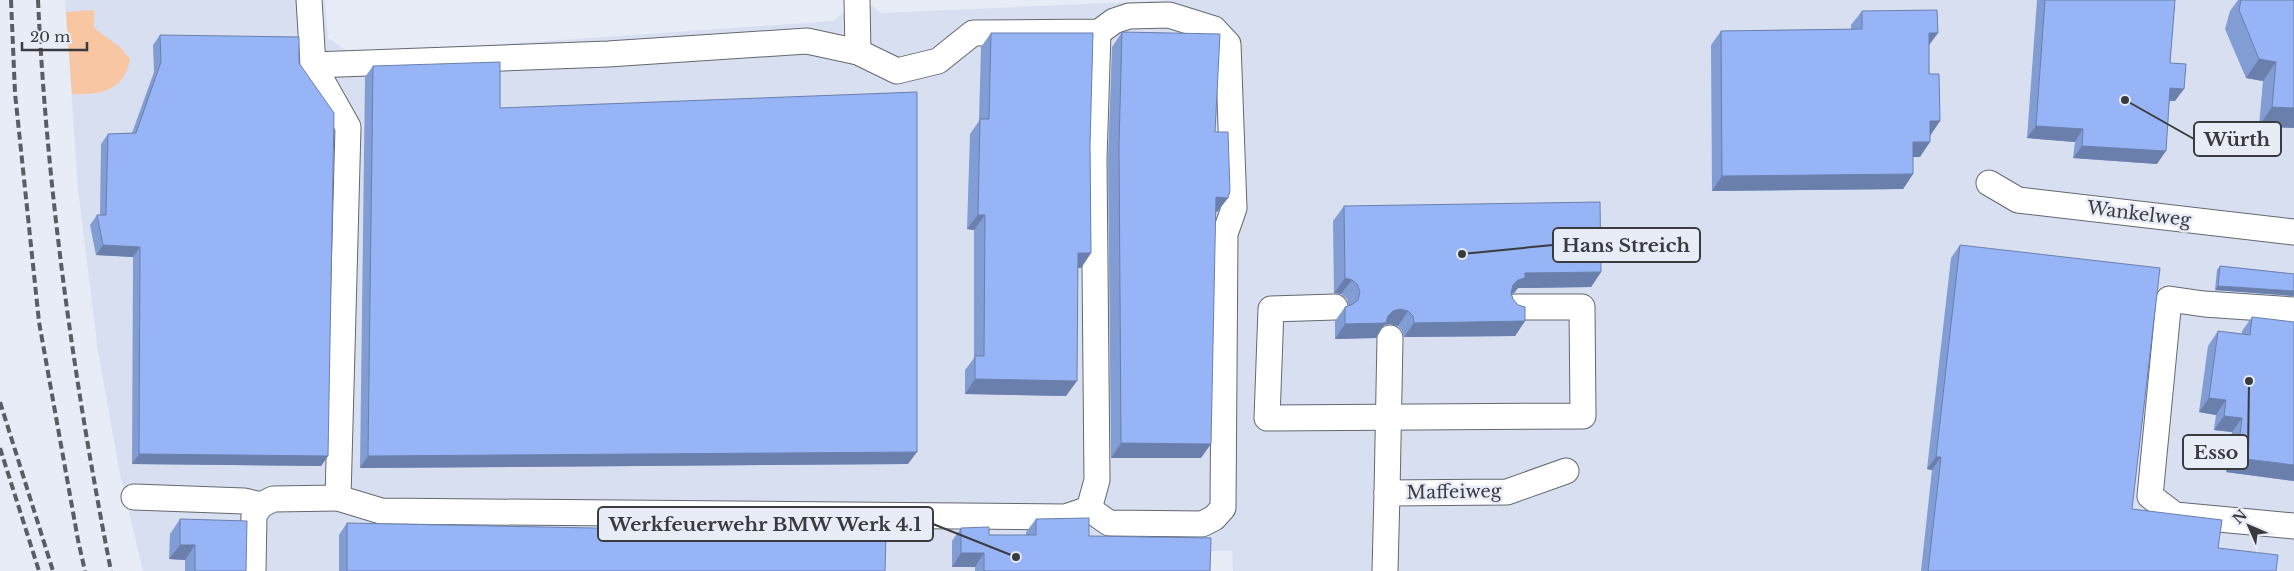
<svg xmlns="http://www.w3.org/2000/svg" width="2294" height="571" font-family="'Libre Baskerville',serif">
<style>
.built{fill:#d7dff0}
.green{fill:#f8c6a3}
.lines{fill:none;stroke-linecap:round;stroke-linejoin:round}
.minor-casing{stroke:#636870;stroke-width:27}
.minor{stroke:#fff;stroke-width:25}
.rail{stroke:#5a5d62;stroke-width:4;stroke-dasharray:8 4;stroke-linecap:butt}
.wall{fill:#829cd4}
.shaded-wall{fill:#6a7fac}
.building{fill:#97b5f6;stroke:#6a7fac}
.labels{text-anchor:middle;stroke-width:5;stroke-linejoin:round;paint-order:stroke}
.street-label{font-size:18px;fill:#393b3f;stroke:#e7ecf6}
.leader{fill:none;stroke:#393b3f;stroke-width:2}
.callout-dot{fill:#393b3f;stroke:#e7ecf6;stroke-width:2}
.callout{fill:#e7ecf6;stroke:#393b3f;stroke-width:2}
.callout-label{font-size:19px;text-anchor:middle;font-weight:bold;fill:#393b3f}
</style>
<rect width="100%" height="100%" fill="#e7ecf6"/>
<!-- built -->
<path class="built" d="M65 0H325L328 38 348 51 476 46 833 21 844 12 849 0 865 1 881 13 1175 0H2294V571H1233L1232 551H1201V571H143L120 474 98 351 78 189Z"/>
<!-- green -->
<path class="green" d="M94 10V28L121 48 130 59C124 91 101 95 72 94L66 12Z"/>
<g class="lines">
<defs>
<g id="minor">
<path d="M857 0 858 52"/>
<path d="M313 65 608 54 807 41 858 52 897 71 938 61 973 33 1099 32 1114 21 1129 16 1169 15 1214 29 1228 44 1234 208 1225 234 1223 508 1214 518 1202 524 1109 523 1089 509 1065 517 381 511 338 498"/>
<path d="M1989 183 2018 200 2294 232"/>
<path d="M1335 307 1271 309 1267 418 1583 416 1582 307H1515"/>
<path d="M2294 310 2204 304 2169 299 2150 496 2175 515 2294 526"/>
<path d="M1387 493 1390 338"/>
<path d="M134 497 244 501 261 505"/>
<path d="M1089 509 1097 480 1094 159 1098 32"/>
<path d="M253 571 254 515 261 505 273 499 338 498 348 127 313 65 309 0"/>
<path d="M1385 571 1387 493 1507 492 1566 471"/>
</g>
</defs>
<!-- minor casing -->
<use href="#minor" class="minor-casing"/>
<!-- minor -->
<use href="#minor" class="minor"/>
<!-- rail -->
<g class="rail">
<path d="M11 0 15 93 39 322 78 540 85 571"/>
<path d="M38 0C47 192 74 382 111 571"/>
<path d="M0 402 53 571"/>
<path d="M0 448 39 571"/>
</g>
</g>
<!-- wall -->
<g class="wall">
<path d="M2037 0H2175L2170 63 2175 101H2170L2157 164 2073 158 2075 142 2027 138Z"/>
<path d="M2238 0H2294V128L2259 126 2263 81 2246 78 2225 29 2230 11Z"/>
<path d="M1862 11 1929 45 1930 135 1920 157H1913V174L1903 189 1712 191 1711 45 1721 31 1851 29V25Z"/>
<path d="M1122 32 1215 132 1228 198 1217 212H1215L1201 458H1111L1108 159 1112 47Z"/>
<path d="M991 33 1090 145 1091 253 1081 268H1078L1066 396 965 394V370L974 358V230L967 229 970 134 979 121 981 47Z"/>
<path d="M160 35 299 63 328 456 321 466 132 464 133 257 96 255 90 225 97 215H100L101 144 108 134 132 133 154 72 153 45Z"/>
<path d="M373 66 500 108 908 464 360 468 365 77Z"/>
<path d="M1344 206 1601 272 1591 287 1518 288 1514 293 1511 294 1513 299 1525 321 1515 336 1404 337 1402 331 1398 326 1390 324 1384 325 1376 338 1335 339V321L1345 307 1349 306 1347 299 1341 294 1334 293 1333 221Z"/>
<path d="M1960 245 2132 509 2218 548 2276 571H1921L1932 470 1927 469 1951 258Z"/>
<path d="M2220 266 2294 274V296L2215 290 2217 270Z"/>
<path d="M2252 317 2294 481 2226 472 2232 432 2214 430 2216 415 2199 412 2208 346 2218 331 2242 334V331Z"/>
<path d="M180 519 246 571H185V560L169 559 170 534Z"/>
<path d="M1036 519 1089 536 1210 571H975V567H952V541L961 528 989 535H1026V532Z"/>
<path d="M347 523 885 571H339V535Z"/>
</g>
<!-- shaded-wall -->
<g class="shaded-wall">
<path d="M1929 33H1938L1927 48Z"/>
<path d="M2259 59 2276 62 2263 81 2246 78Z"/>
<path d="M2170 88 2184 89 2175 101 2162 100Z"/>
<path d="M2272 107 2294 108V128L2259 126Z"/>
<path d="M1930 121H1940L1930 136Z"/>
<path d="M2036 126 2083 129 2075 142 2027 138Z"/>
<path d="M1913 142H1930L1920 157H1903Z"/>
<path d="M2082 146 2166 151 2157 164 2073 158Z"/>
<path d="M1913 174 1903 189 1712 191 1722 176Z"/>
<path d="M1216 197 1228 198 1217 212H1205Z"/>
<path d="M978 215H985L974 230 967 229Z"/>
<path d="M103 245 140 247 133 257 96 255Z"/>
<path d="M1078 253H1091L1081 268H1068Z"/>
<path d="M1601 272 1591 287 1518 288 1514 293 1508 294 1513 285 1525 273Z"/>
<path d="M1345 278 1352 280 1341 294 1334 293Z"/>
<path d="M2218 286 2294 291V296L2215 290Z"/>
<path d="M1400 309 1408 311 1398 326 1390 324 1384 325 1376 338 1335 339 1345 324 1388 316 1393 311Z"/>
<path d="M1525 321 1515 336 1404 337 1414 323Z"/>
<path d="M975 379 1077 381 1066 396 965 394Z"/>
<path d="M2209 398 2226 400 2216 415 2199 412Z"/>
<path d="M2224 416 2242 418 2232 432 2214 430Z"/>
<path d="M1121 443 1211 444 1201 458H1111Z"/>
<path d="M917 452 908 464 360 468 368 456Z"/>
<path d="M139 454 328 456 321 466 132 464Z"/>
<path d="M1936 457H1941L1932 470 1927 469Z"/>
<path d="M2237 458 2294 465V481L2226 472Z"/>
<path d="M180 545H195L185 560 169 559Z"/>
<path d="M961 553H984L975 567H952Z"/>
</g>
<!-- building -->
<g class="building">
<path d="M2045 0H2175L2170 63 2186 64 2184 89 2170 88 2166 151 2082 146 2083 129 2036 126Z"/>
<path d="M2241 0H2294V108L2272 107 2276 62 2259 59 2239 10Z"/>
<path d="M1937 10 1938 33H1929V74H1939L1940 121H1930V142H1913V174L1722 176 1721 31 1862 29V11Z"/>
<path d="M1122 32 1220 34 1215 132H1228L1230 191 1228 198 1216 197 1211 444 1121 443 1119 145Z"/>
<path d="M991 33H1093L1090 145 1091 253H1078L1077 381 975 379V356H984L985 215H978L980 119H989Z"/>
<path d="M160 35 299 37V63L334 113 328 456 139 454 140 247 103 245 97 215H106L108 134 136 133 161 62Z"/>
<path d="M500 62V108L917 92V452L368 456 373 66Z"/>
<path d="M1600 202 1601 272 1525 273V278L1518 280 1513 285 1511 293 1513 299 1518 305 1525 307V321L1414 323 1413 316 1408 311 1400 309 1393 311 1388 316 1386 323 1345 324V307L1353 304 1358 300 1360 292 1357 284 1352 280 1345 278 1344 206Z"/>
<path d="M1960 245 2160 268 2132 509 2222 520 2218 548 2278 555 2276 571H1928L1941 457H1936Z"/>
<path d="M2220 266 2294 274V291L2218 286Z"/>
<path d="M2252 317 2294 322V465L2237 458 2242 418 2224 416 2226 400 2209 398 2218 331 2250 335Z"/>
<path d="M1089 518V536L1211 538 1210 571H984V553H961V528L989 527V535H1036V519Z"/>
<path d="M180 519 247 521 246 571H195V545H180Z"/>
<path d="M347 523 886 534 885 571H347Z"/>
</g>
<g class="labels">
<!-- street labels -->
<g class="street-label">
<text transform="translate(2139 214) rotate(7)" y="6">Wankelweg</text>
<text transform="translate(1454 492) rotate(-1)" y="6">Maffeiweg</text>
</g>
</g>
<!-- callouts -->
<path class="leader" d="M2125 100L2194 139M1462 254L1553 245M2249 381L2248 452M1016 557L933 524"/>
<g class="callout-dot">
<circle cx="2125" cy="100" r="5"/>
<circle cx="1462" cy="254" r="5"/>
<circle cx="2249" cy="381" r="5"/>
<circle cx="1016" cy="557" r="5"/>
</g>
<g class="callout">
<rect x="2194" y="122" width="87" height="34" rx="5"/>
<rect x="1553" y="228" width="147" height="34" rx="5"/>
<rect x="2183" y="435" width="65" height="34" rx="5"/>
<rect x="598" y="507" width="335" height="34" rx="5"/>
</g>
<g class="callout-label">
<text x="2237" y="146">Würth</text>
<text x="1626" y="252">Hans Streich</text>
<text x="2216" y="459">Esso</text>
<text x="765" y="531">Werkfeuerwehr BMW Werk 4.1</text>
</g>
<!-- north arrow -->
<g transform="translate(2249 526) rotate(315)" stroke="#e7ecf6" stroke-width="4" paint-order="stroke">
<path d="M0-4L9 19L0 12L-9 19Z" fill="#393b3f"/>
<text y="-8" font-size="14" font-weight="bold" text-anchor="middle" fill="#393b3f">N</text>
</g>
<!-- scale -->
<path d="M22 42v8h65v-8" fill="none" stroke="#393b3f" stroke-width="2.5"/>
<text x="30" y="42" font-size="15" fill="#393b3f" stroke="#e7ecf6" stroke-width="4" paint-order="stroke">20 m</text>
</svg>
